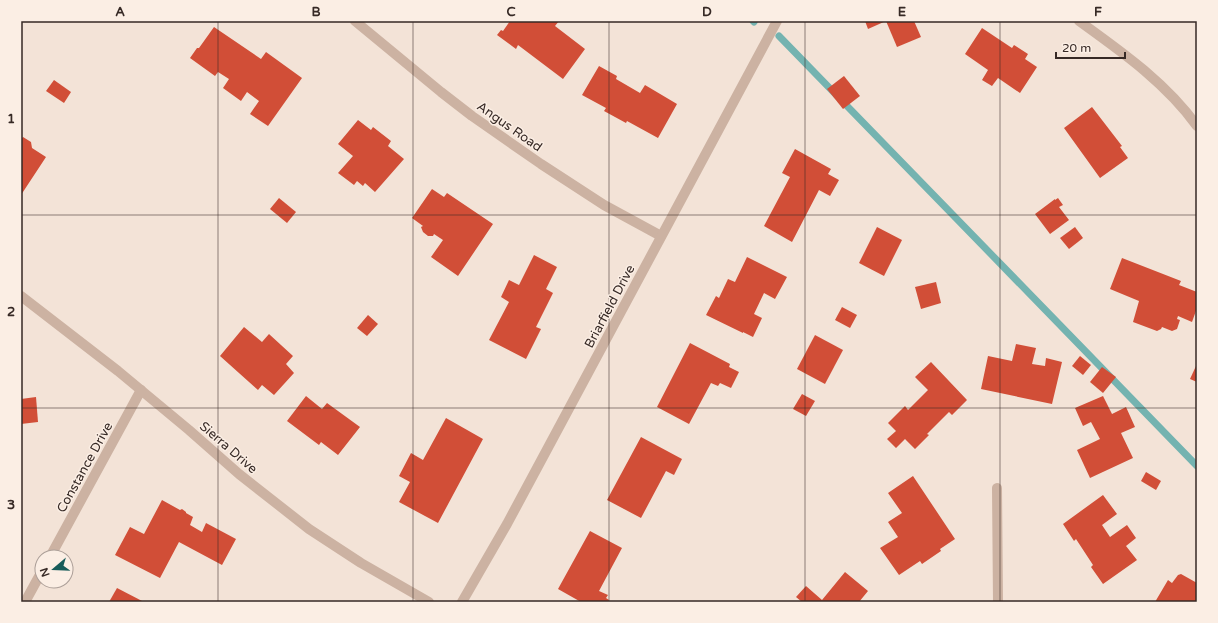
<svg xmlns="http://www.w3.org/2000/svg" width="1218" height="623" font-family="'Varela Round',sans-serif">
<style>
.lines{fill:none;stroke-linecap:round;stroke-linejoin:round}
.stream{stroke:#74b3b0;stroke-width:7}
.building{fill:#d14e37}
.minor{stroke:#ccb2a2;stroke-width:10}
.tertiary{stroke:#ccb2a2;stroke-width:10}
.grid{fill:none;stroke:#362925;stroke-width:1;stroke-opacity:0.55}
.labels{text-anchor:middle;stroke-width:3;stroke-linejoin:round;paint-order:stroke}
.street-label{font-size:13px;fill:#362925;stroke:#fbeee4}
.neatline{fill:none;stroke:#362925;stroke-width:1.5}
.grid-label{font-size:13px;text-anchor:middle;font-weight:bold;fill:#362925}
</style>
<rect width="100%" height="100%" fill="#f3e3d7"/>
<g class="lines">
<!-- stream -->
<g class="stream">
<path d="M753 21 754 22"/>
<path d="M779 36 1197 466"/>
</g>
</g>
<!-- building -->
<g class="building">
<path d="M510 21H559L555 26 585 49 563 79 518 45 516 49 497 35 501 30 503 31Z"/>
<path d="M865 21H886L868 29Z"/>
<path d="M886 21H914L921 37 897 47Z"/>
<path d="M214 27 261 59 266 52 302 78 268 126 250 114 259 101 247 92 241 101 223 88 229 79 218 72 215 76 190 58 197 48H199Z"/>
<path d="M982 28 1012 48 1014 45 1028 54 1025 59 1037 67 1020 93 998 78 992 86 982 80 988 70 965 54Z"/>
<path d="M599 66 617 76 616 79 640 93 645 85 677 104 658 138 627 121 626 123 604 111 606 108 582 95Z"/>
<path d="M844 76 860 96 843 109 827 89Z"/>
<path d="M54 80 71 92 64 103 46 91Z"/>
<path d="M1092 107 1122 146 1120 147 1128 158 1100 178 1064 128Z"/>
<path d="M358 120 371 130 373 127 391 141 388 146 404 159 375 192 365 183 363 186 357 181 354 185 338 173 353 156 338 144Z"/>
<path d="M23 137 31 142 32 148 46 157 21 195V139Z"/>
<path d="M795 149 831 169 828 174 839 180 830 196 819 190 792 242 764 226 790 177 782 173Z"/>
<path d="M432 189 444 197 447 193 493 224 458 276 431 257 443 240 434 234 433 236H428L423 232 421 227 423 226 412 218Z"/>
<path d="M279 198 296 212 287 223 270 209Z"/>
<path d="M1058 198 1063 205 1059 207 1069 220 1050 234 1035 214 1055 199V200Z"/>
<path d="M877 227 902 240 884 276 859 263Z"/>
<path d="M1075 227 1083 238 1069 249 1060 238Z"/>
<path d="M534 255 557 267 546 289 553 293 536 327 541 329 526 359 489 340 509 302 501 297 509 280 519 285Z"/>
<path d="M747 257 787 277 775 299 764 293 754 314 762 318 753 337 743 332V333L706 315 716 296 719 298 728 279 735 282Z"/>
<path d="M1122 258 1181 281 1179 285 1197 292V308L1192 322 1178 316 1177 319 1180 320 1177 329 1172 331 1162 327 1161 329 1157 331 1133 322 1139 301 1110 289Z"/>
<path d="M936 282 941 303 921 309 915 287Z"/>
<path d="M842 307 857 315 850 328 835 320Z"/>
<path d="M368 315 378 324 367 336 357 328Z"/>
<path d="M244 327 262 342 269 334 293 356 286 364 294 373 274 395 262 385 258 390 220 356Z"/>
<path d="M815 335 843 350 825 384 797 369Z"/>
<path d="M690 343 730 364 729 367 739 372 731 388 720 383 718 386 711 383 689 424 657 407Z"/>
<path d="M1016 344 1036 348 1032 364 1045 366 1046 358 1062 362 1052 404 981 389 988 356 1012 361Z"/>
<path d="M1080 356 1091 365 1083 375 1072 366Z"/>
<path d="M931 362 967 400 952 415 949 412 927 434 929 435 915 449 905 439 896 448 887 439 896 431 888 423 905 406 908 410 928 390 915 377Z"/>
<path d="M1196 366 1197 367V382L1190 379Z"/>
<path d="M1102 367 1116 377 1103 393 1090 382Z"/>
<path d="M802 394 815 401 806 416 793 409Z"/>
<path d="M306 396 322 409 327 403 360 427 338 455 321 442 319 445 287 421Z"/>
<path d="M1103 396 1112 414 1126 407 1135 427 1121 433 1133 458 1090 478 1077 450 1100 439 1091 422 1083 426 1075 408Z"/>
<path d="M36 397 38 422 21 424V399Z"/>
<path d="M446 418 483 439 438 523 399 502 410 482 399 476 411 453 423 460Z"/>
<path d="M641 437 682 459 674 475 666 471 641 518 607 500Z"/>
<path d="M1146 472 1161 481 1156 490 1141 481Z"/>
<path d="M913 476 955 539 940 549 941 551 922 564 920 561 899 575 880 548 898 537 888 522 902 513 888 493Z"/>
<path d="M1103 495 1117 514 1102 525 1110 537 1127 525 1136 538 1126 546 1137 560 1103 584 1091 567 1093 565 1076 539 1074 541 1063 524Z"/>
<path d="M162 500 180 510 182 509 186 512V513L193 517 190 525 202 532 206 523 236 539 222 565 179 542 160 578 115 555 130 527 144 534Z"/>
<path d="M590 531 622 548 599 591 608 595 606 598 609 600 608 602H581L558 589Z"/>
<path d="M845 572 868 591 859 602H802L796 597 806 586 822 600Z"/>
<path d="M1181 574 1197 583V595L1196 597 1197 598V602H1155L1168 580 1172 583 1178 575Z"/>
<path d="M117 588 144 602H109Z"/>
</g>
<g class="lines">
<!-- minor -->
<g class="minor">
<path d="M355 21 441 92 472 116 541 164 604 205 661 236"/>
<path d="M1079 21C1122 52 1166 83 1197 126"/>
<path d="M21 296 118 371 189 430 239 474 309 529 361 563 429 602"/>
<path d="M997 488 998 602"/>
<path d="M50 557 141 390"/>
<path d="M25 602 42 571"/>
</g>
<!-- tertiary -->
<path class="tertiary" d="M462 602 507 524 777 21"/>
</g>
<!-- grid -->
<path class="grid" d="M218 21V602M413 21V602M609 21V602M805 21V602M1000 21V602M21 215H1197M21 408H1197"/>
<g class="labels">
<!-- street labels -->
<g class="street-label">
<text transform="translate(510 126) rotate(35)" y="5">Angus Road</text>
<text transform="translate(609 306) rotate(-62)" y="5">Briarfield Drive</text>
<text transform="translate(229 447) rotate(41)" y="5">Sierra Drive</text>
<text transform="translate(84 467) rotate(-61)" y="5">Constance Drive</text>
</g>
</g>
<!-- border -->
<rect width="1218" height="623" fill="none" stroke="#fbeee4" stroke-width="44"/>
<!-- north arrow -->
<g transform="translate(54 569) rotate(251)"><circle r="19" fill="#fbeee4" stroke="#ac9f98"/>
<path d="M0-3L7 15L0 10L-7 15Z" fill="#175b59"/>
<text y="-6" font-size="11" font-weight="bold" text-anchor="middle" fill="#362925">N</text>
</g>
<!-- scale -->
<path d="M1056 52v6h69v-6" fill="none" stroke="#362925" stroke-width="2"/>
<text x="1062" y="52" font-size="12" fill="#362925" stroke="#fbeee4" stroke-width="3" paint-order="stroke">20 m</text>
<rect x="22" y="22" width="1174" height="579" class="neatline"/>
<g class="grid-label">
<text x="120" y="16">A</text>
<text x="316" y="16">B</text>
<text x="511" y="16">C</text>
<text x="707" y="16">D</text>
<text x="902" y="16">E</text>
<text x="1098" y="16">F</text>
<text x="11" y="123">1</text>
<text x="11" y="316">2</text>
<text x="11" y="509">3</text>
</g>
</svg>
